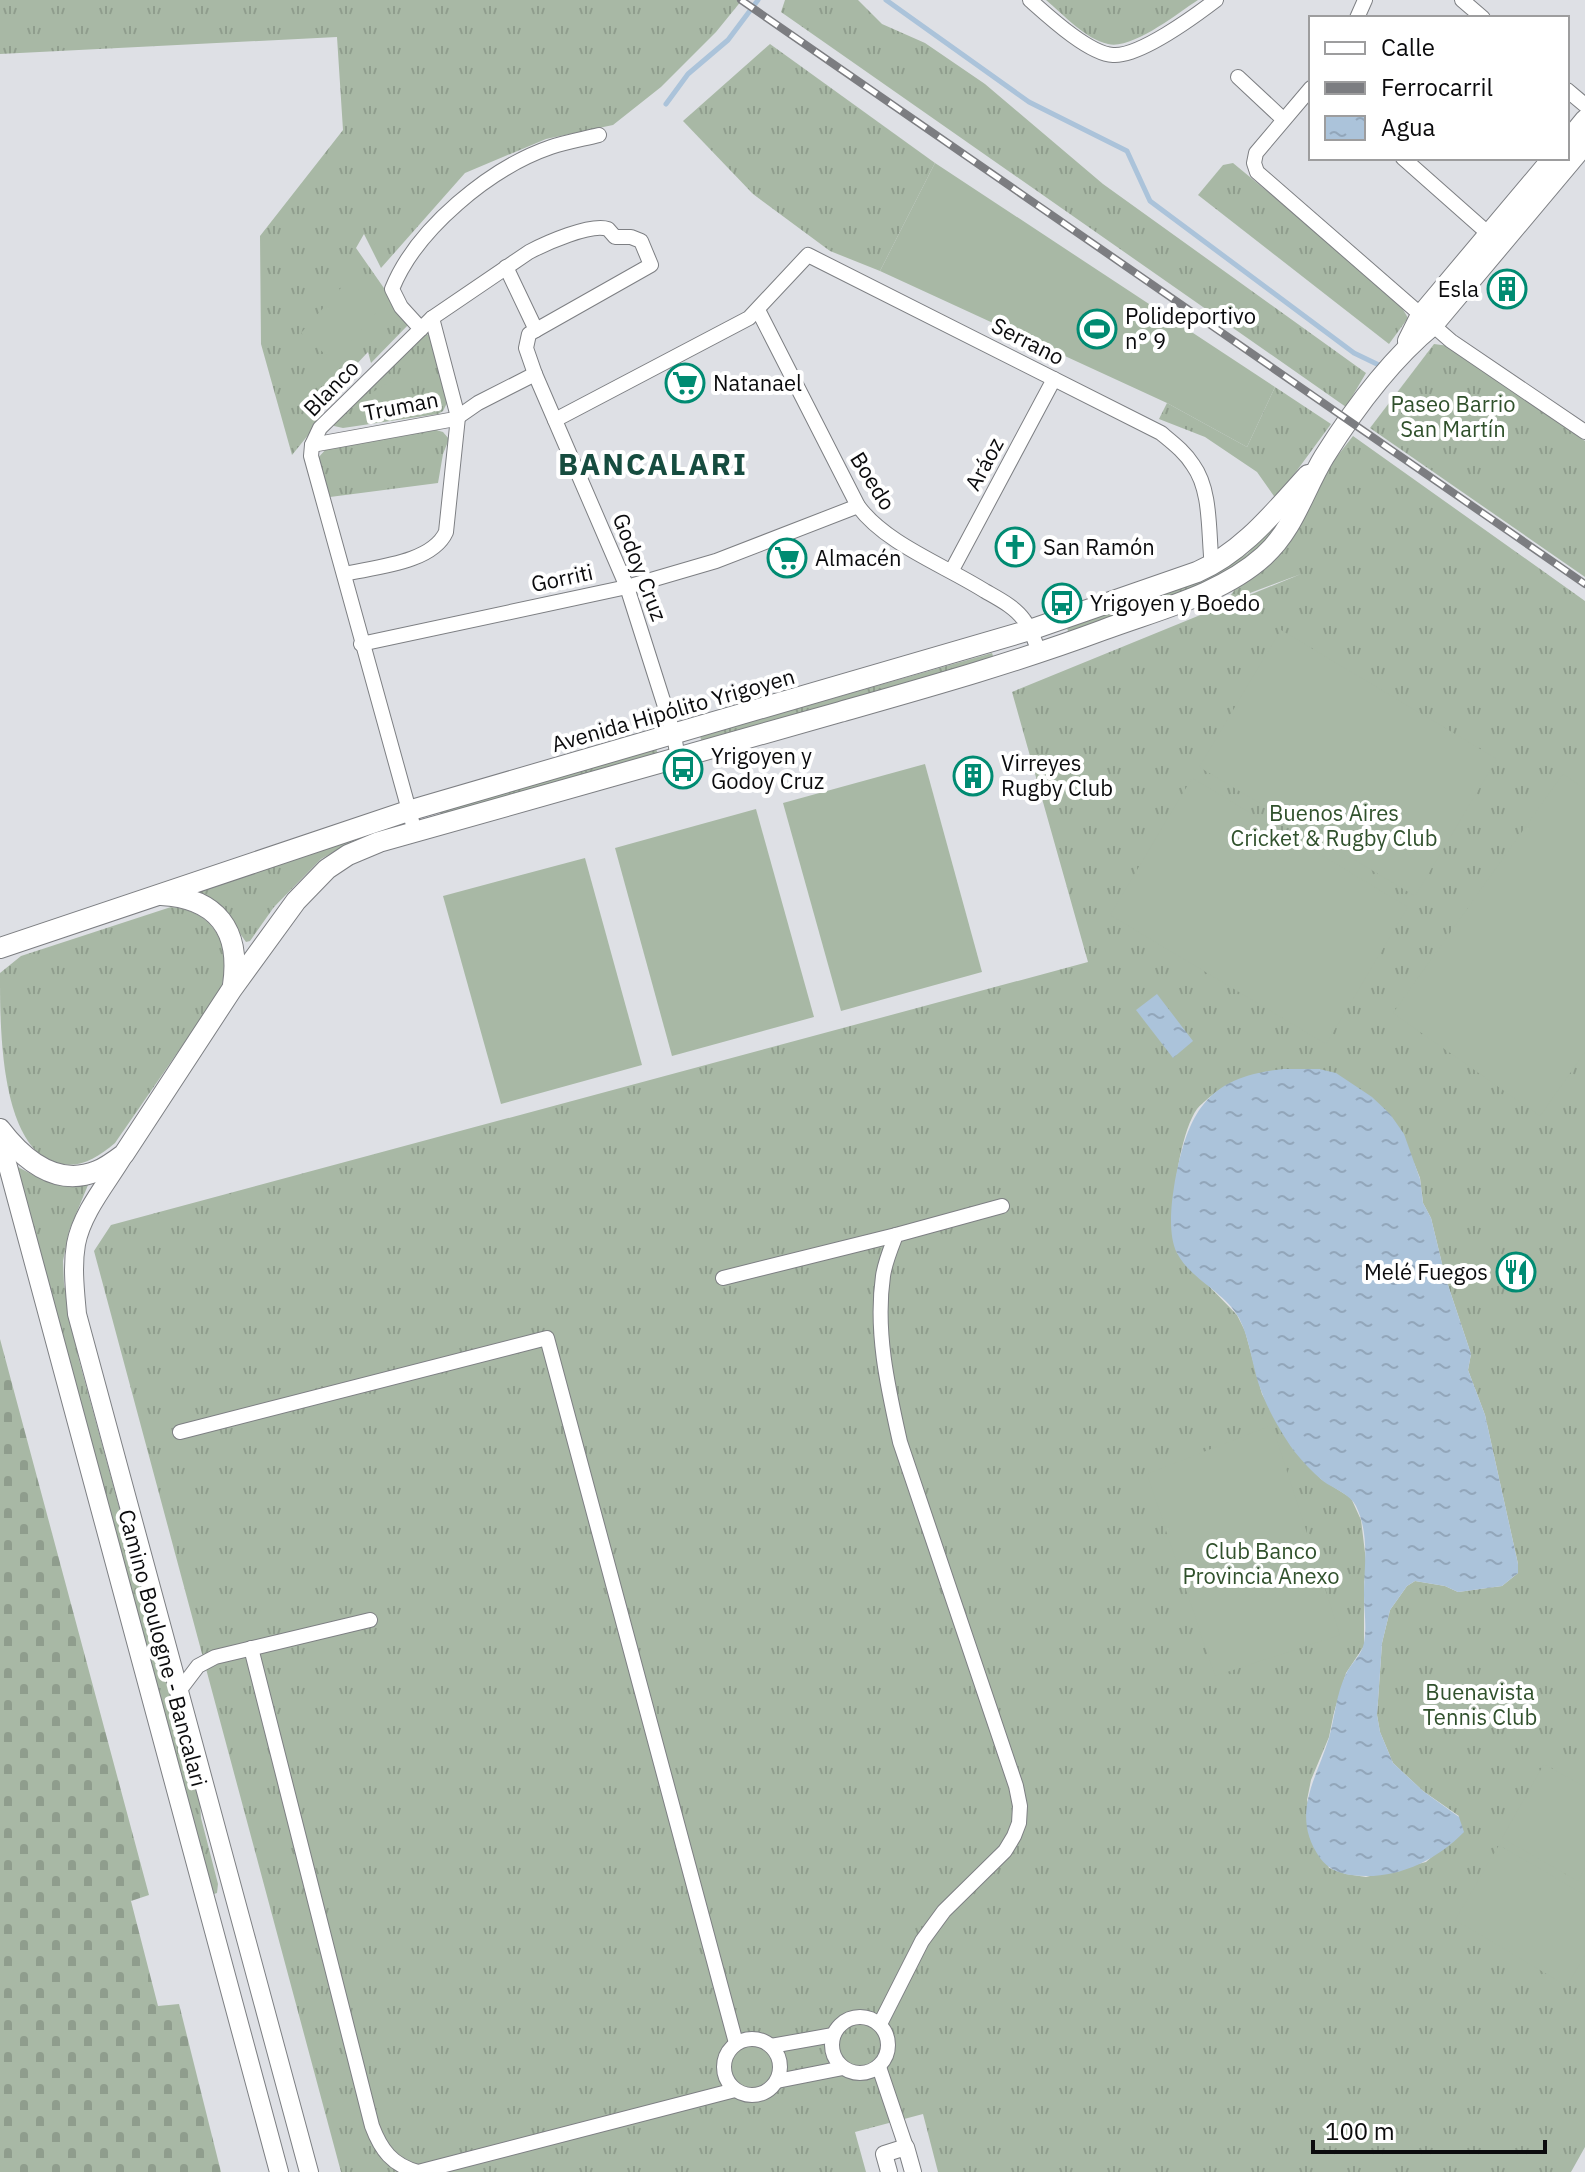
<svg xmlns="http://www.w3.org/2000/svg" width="1585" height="2172" font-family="'IBM Plex Sans',sans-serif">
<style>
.grass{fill:url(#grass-tufts);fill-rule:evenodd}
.cemetery{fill:url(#cemetery-stones)}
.garden{fill:#a8b8a5}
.water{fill:url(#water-ripples)}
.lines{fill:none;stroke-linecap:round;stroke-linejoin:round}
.stream{stroke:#abc3da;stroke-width:5}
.minor-casing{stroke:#7d7f83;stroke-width:16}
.tertiary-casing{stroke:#7d7f83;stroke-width:18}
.secondary-casing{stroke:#7d7f83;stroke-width:20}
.primary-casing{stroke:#7d7f83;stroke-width:22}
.minor{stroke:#fff;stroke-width:14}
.tertiary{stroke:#fff;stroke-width:16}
.secondary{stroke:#fff;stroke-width:18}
.primary{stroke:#fff;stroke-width:20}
.rail-casing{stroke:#7c7d81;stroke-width:8}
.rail{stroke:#fff;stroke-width:5;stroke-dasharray:15;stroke-linecap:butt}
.labels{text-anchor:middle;stroke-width:8;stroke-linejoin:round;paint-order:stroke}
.poi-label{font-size:22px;fill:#0b0b0d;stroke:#fff;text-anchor:start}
.street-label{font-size:22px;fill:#0b0b0d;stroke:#fff}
.park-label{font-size:22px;fill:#30512c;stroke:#fff}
.district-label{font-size:30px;font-weight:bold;letter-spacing:2px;fill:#164c3f;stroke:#fff}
</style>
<defs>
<pattern id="grass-tufts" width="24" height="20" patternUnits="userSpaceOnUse" patternTransform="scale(2)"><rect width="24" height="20" fill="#a8b8a5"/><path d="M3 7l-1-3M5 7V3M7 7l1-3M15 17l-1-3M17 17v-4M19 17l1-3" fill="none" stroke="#8f9d8d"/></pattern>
<pattern id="cemetery-stones" width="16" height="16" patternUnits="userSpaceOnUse" patternTransform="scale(2)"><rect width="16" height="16" fill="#a8b8a5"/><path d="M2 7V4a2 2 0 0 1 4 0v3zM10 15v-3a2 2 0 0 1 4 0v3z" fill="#8f9d8d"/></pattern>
<pattern id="water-ripples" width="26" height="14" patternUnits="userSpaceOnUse" patternTransform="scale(2)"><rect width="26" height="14" fill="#abc3da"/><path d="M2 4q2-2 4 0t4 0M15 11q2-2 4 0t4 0" fill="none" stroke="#92a6ba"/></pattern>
</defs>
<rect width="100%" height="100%" fill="#dee0e5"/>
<!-- grass -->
<g class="grass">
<path d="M0 0H742L716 32 661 87 613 125 546 139 465 173 381 268 364 234 356 248 409 324 371 363 368 352 322 401V418L292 455 261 344 260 236 343 130 337 37 0 54Z"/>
<path d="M785 0H858L882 24 925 43 985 84 1103 184 1366 373 1346 407 781 12Z"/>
<path d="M1046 0H1198C1178 13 1132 50 1108 44 1085 39 1064 15 1046 0Z"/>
<path d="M770 44 935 163 880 271 830 251 753 194 683 121Z"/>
<path d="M1233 163 1397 299 1408 318 1389 344 1198 195 1223 165Z"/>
<path d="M424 332 430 336 447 403 443 411 438 414 343 428 334 426V422Z"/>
<path d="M1434 344 1449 346 1585 441V577L1370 428Z"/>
<path d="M1275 387 1331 424 1276 499 1257 472 1205 437 1159 419 1167 403 1247 447Z"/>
<path d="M436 430 443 432 449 439 443 454 438 483 330 497 318 458 326 449Z"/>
<path d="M1353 436 1585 601V2147L1571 2172H938L923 2114 855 2132 866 2172H341L94 1251 111 1225 1088 962 1012 692 1301 574 1226 602 1238 585 1288 542 1335 459ZM1285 1069H1319L1414 1163 1420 1178 1423 1203 1431 1218 1445 1276 1471 1354 1468 1370 1485 1415 1518 1564V1573L1502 1586 1458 1592 1445 1586 1415 1581 1407 1586 1390 1610 1382 1643 1377 1715 1380 1732 1393 1763 1423 1791 1459 1816 1434 1855 1426 1862 1366 1877 1346 1874 1329 1868 1307 1800 1311 1780 1329 1737 1334 1712 1346 1673 1364 1646V1582L1367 1569 1361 1520 1351 1498 1321 1479 1291 1446 1262 1394 1245 1331 1237 1315 1177 1253C1167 1222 1178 1136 1197 1109 1203 1102 1213 1094 1221 1089 1239 1079 1265 1075 1285 1069Z"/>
<path d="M1295 504 1275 534 1223 577 1069 634 1067 628 1221 570 1247 554Z"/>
<path d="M992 653 994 659 702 743 700 736Z"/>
<path d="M656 748 658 755 441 816 439 809Z"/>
<path d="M375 829 321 859 274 907 250 941 246 942 222 908 199 892 200 889Z"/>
<path d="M171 907C217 911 234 951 220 991L115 1143C95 1160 74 1172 48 1160 0 1134 0 1026 0 973L21 956Z"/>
<path d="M16 1166 43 1180 88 1185 69 1231 63 1261 64 1284 79 1360 200 1803 201 1818 218 1884 217 1893 214 1894 210 1887Z"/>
</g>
<!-- cemetery -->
<path class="cemetery" d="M0 1339 149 1895 131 1901 158 2006 179 2004 221 2172H0Z"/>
<!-- garden -->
<g class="garden">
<path d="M935 163 1275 387 1247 447 1167 403 880 271Z"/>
<path d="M348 280 380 309 333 361 301 333Z"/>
<path d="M390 382 409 406 390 417 371 393Z"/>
<path d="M1281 630 1497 759 1415 896 1199 767Z"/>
<path d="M925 764 982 972 841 1011 783 803Z"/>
<path d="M1563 774 1585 789V1052L1540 1116 1393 1013Z"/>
<path d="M1192 778 1408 907 1326 1044 1110 915Z"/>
<path d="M756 809 814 1017 672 1056 615 848Z"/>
<path d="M585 858 642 1065 501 1104 443 896Z"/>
<path d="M1272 1425 1340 1635 1215 1676 1147 1474Z"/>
<path d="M1544 1764 1585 1787V1868L1578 1881 1502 1838Z"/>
<path d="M1499 1845 1585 1895V1955L1567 1986 1455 1920Z"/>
</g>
<!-- water -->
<g class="water">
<path d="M1157 994 1193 1041 1173 1058 1136 1010Z"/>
<path d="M1285 1069H1319L1336 1073 1372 1097 1390 1114 1404 1134 1420 1179 1423 1203 1431 1218 1445 1276 1471 1354 1468 1370 1485 1415 1518 1564V1573L1502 1586 1458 1592 1445 1586 1415 1581 1407 1586 1390 1610 1382 1643 1377 1715 1380 1732 1393 1763 1423 1791 1459 1817 1464 1832C1435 1862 1393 1881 1351 1875 1339 1873 1328 1869 1320 1858 1290 1815 1316 1780 1329 1738 1335 1717 1336 1694 1346 1674 1351 1663 1362 1655 1364 1643 1367 1627 1364 1611 1364 1595 1364 1565 1370 1535 1356 1506 1350 1494 1334 1489 1323 1481 1312 1472 1303 1462 1294 1451 1282 1434 1269 1412 1262 1393 1252 1369 1251 1341 1239 1318 1224 1291 1191 1280 1177 1253 1168 1235 1171 1206 1174 1187 1187 1114 1205 1076 1285 1069Z"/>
</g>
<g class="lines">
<!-- stream -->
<g class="stream">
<path d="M886 0 1029 102 1127 151 1150 201 1354 353 1383 367"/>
<path d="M666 104 688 74 728 40 758 0"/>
</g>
<defs>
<g id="minor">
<path d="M1030 0C1048 16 1089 54 1113 55 1139 57 1195 16 1216 0"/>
<path d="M1462 0 1483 18"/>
<path d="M1357 18 1365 0"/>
<path d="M1238 77 1283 119"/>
<path d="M1311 88 1256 153 1254 163 1257 172 1451 341 1585 432"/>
<path d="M1567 90 1585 105"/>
<path d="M1403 158 1490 235"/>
<path d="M506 267 536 330 529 334 526 348 535 374 627 587 674 735 678 759"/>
<path d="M758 310 858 506C886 544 944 565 985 591 999 599 1015 607 1024 620 1032 630 1035 643 1040 654"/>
<path d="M421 329 401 307 392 289C416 229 490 168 551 147 566 142 583 139 599 135"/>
<path d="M555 420 749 318 808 255 1161 433C1173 443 1185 452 1193 465 1212 491 1208 534 1212 566"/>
<path d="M312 445 455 419 478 403 535 374"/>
<path d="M952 570 1054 379"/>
<path d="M344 574C375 567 432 563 446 532L458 417 432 318"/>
<path d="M361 644 627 587 716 561 858 506"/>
<path d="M415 832 311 456 312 445 320 428 432 318 529 252C546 243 591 223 608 229L615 237H631L641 241 651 265 536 330"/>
<path d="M723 1278 896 1235"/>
<path d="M180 1432 547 1338 736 2043"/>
<path d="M251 1648 372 2126C381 2150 392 2165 418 2172L735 2090"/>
<path d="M179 1691 198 1666 215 1657 370 1620"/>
<circle cx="860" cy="2045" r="28"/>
<path d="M880 2024 922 1941 944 1911 1005 1851 1014 1836 1019 1823 1020 1806 1016 1786 900 1442C888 1388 875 1332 883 1276 885 1262 891 1248 896 1235L1002 1206"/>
<circle cx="752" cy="2067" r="28"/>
<path d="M771 2046 833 2035"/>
<path d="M879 2067 906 2147"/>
<path d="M777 2081 843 2068"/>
</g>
<path id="tertiary" d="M889 2172 884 2154 906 2147 913 2172"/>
<g id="secondary">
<path d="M0 1137 279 2172"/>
<path d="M124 1155C108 1182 82 1212 76 1244 72 1267 75 1291 77 1314L309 2172"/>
</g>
<g id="primary">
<path d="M1567 142 1585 120"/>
<path d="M1408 341 1421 315 1553 158"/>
<path d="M161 895C217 898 241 930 233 985"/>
<path d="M0 948 408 811 1030 630 1197 572C1243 552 1275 511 1308 475"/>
<path d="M0 1129C23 1159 56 1188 97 1171 107 1167 116 1160 124 1154L232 989 296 901 327 869 348 855 379 842C532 798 687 756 840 712 928 687 1017 662 1103 630 1156 610 1221 595 1264 556 1294 529 1304 490 1324 457 1354 409 1389 361 1433 325L1585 144"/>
</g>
</defs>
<!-- minor casing -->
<use href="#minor" class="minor-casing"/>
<!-- tertiary casing -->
<use href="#tertiary" class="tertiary-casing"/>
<!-- secondary casing -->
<use href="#secondary" class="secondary-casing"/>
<!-- primary casing -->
<use href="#primary" class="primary-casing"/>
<!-- minor -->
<use href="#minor" class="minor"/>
<!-- tertiary -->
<use href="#tertiary" class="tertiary"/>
<!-- secondary -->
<use href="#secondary" class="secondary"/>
<!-- primary -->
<use href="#primary" class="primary"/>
<defs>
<path id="rail" d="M741 0 1585 584"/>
</defs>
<!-- rail casing -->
<use href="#rail" class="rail-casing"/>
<!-- rail -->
<use href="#rail" class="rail"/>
</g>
<!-- icons -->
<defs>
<symbol id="building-ring" viewBox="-11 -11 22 22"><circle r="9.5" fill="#fff" stroke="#008b72" stroke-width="1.5"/><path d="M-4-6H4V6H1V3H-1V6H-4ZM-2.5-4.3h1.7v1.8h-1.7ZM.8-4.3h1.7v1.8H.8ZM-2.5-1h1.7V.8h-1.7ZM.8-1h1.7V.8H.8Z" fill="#008b72"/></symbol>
<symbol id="stadium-ring" viewBox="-11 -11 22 22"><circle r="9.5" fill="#fff" stroke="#008b72" stroke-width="1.5"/><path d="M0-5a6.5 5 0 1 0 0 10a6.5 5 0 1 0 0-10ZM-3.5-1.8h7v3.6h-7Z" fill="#008b72"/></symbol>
<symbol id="supermarket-ring" viewBox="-11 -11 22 22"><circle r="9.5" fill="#fff" stroke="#008b72" stroke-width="1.5"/><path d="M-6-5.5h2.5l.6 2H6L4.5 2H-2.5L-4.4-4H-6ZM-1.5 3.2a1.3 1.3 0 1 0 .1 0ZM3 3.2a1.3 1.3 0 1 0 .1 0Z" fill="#008b72"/></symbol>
<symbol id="church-ring" viewBox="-11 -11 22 22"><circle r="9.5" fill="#fff" stroke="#008b72" stroke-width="1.5"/><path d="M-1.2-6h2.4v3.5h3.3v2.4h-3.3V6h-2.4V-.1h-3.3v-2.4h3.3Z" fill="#008b72"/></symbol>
<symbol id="bus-ring" viewBox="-11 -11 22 22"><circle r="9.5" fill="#fff" stroke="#008b72" stroke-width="1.5"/><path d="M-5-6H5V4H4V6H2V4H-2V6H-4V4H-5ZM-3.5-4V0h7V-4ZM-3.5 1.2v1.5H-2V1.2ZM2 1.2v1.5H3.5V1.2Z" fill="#008b72"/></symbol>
<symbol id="restaurant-ring" viewBox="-11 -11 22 22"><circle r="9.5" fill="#fff" stroke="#008b72" stroke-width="1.5"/><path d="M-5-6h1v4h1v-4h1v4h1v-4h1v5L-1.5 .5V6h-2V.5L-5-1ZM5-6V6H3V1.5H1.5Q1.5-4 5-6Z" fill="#008b72"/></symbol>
</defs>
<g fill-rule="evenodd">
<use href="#building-ring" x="1485" y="267" width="44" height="44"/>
<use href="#stadium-ring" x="1075" y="307" width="44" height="44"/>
<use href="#supermarket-ring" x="663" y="361" width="44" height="44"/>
<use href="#church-ring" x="993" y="525" width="44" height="44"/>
<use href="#supermarket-ring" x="765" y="536" width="44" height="44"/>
<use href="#bus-ring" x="1040" y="581" width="44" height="44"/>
<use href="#bus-ring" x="661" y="747" width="44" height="44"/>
<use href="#building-ring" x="951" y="754" width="44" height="44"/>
<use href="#restaurant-ring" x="1494" y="1250" width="44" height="44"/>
</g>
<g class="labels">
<!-- poi labels -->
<g class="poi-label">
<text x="1479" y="297" text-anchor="end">Esla</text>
<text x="1125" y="324">Polideportivo<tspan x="1125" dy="25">n° 9</tspan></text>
<text x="713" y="391">Natanael</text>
<text x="1043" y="555">San Ramón</text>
<text x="815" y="566">Almacén</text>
<text x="1090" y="611">Yrigoyen y Boedo</text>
<text x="711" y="764">Yrigoyen y<tspan x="711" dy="25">Godoy Cruz</tspan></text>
<text x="1001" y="771">Virreyes<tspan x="1001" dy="25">Rugby Club</tspan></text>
<text x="1488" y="1280" text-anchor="end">Melé Fuegos</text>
</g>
<!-- street labels -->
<g class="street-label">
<text transform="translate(1028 341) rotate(27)" y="8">Serrano</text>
<text transform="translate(331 388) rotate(-46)" y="8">Blanco</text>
<text transform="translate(401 406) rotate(-11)" y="8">Truman</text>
<text transform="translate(984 464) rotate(-62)" y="8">Aráoz</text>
<text transform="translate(873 481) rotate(58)" y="8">Boedo</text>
<text transform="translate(640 567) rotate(69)" y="8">Godoy Cruz</text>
<text transform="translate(562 578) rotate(-12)" y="8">Gorriti</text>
<text transform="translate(673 710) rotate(-16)" y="8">Avenida Hipólito Yrigoyen</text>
<text transform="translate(163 1648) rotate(75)" y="8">Camino Boulogne - Bancalari</text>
</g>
<!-- park labels -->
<g class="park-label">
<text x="1453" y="412">Paseo Barrio<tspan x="1453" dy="25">San Martín</tspan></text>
<text x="1334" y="821">Buenos Aires<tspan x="1334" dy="25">Cricket &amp; Rugby Club</tspan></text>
<text x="1261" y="1559">Club Banco<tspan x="1261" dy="25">Provincia Anexo</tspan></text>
<text x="1480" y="1700">Buenavista<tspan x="1480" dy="25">Tennis Club</tspan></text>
</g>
<!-- district labels -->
<g class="district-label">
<text x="653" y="475">BANCALARI</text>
</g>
</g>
<!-- legend -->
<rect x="1309" y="16" width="260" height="144" fill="#ffffff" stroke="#9d9d9e" stroke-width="2"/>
<rect x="1325" y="42" width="40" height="12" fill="#ffffff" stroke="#9d9d9e" stroke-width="2"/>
<text x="1381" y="56" font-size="24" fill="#0b0b0d">Calle</text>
<rect x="1325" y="82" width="40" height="12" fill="#7c7d81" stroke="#9d9d9e" stroke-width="2"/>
<text x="1381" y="96" font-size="24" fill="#0b0b0d">Ferrocarril</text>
<rect x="1325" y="116" width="40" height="24" fill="url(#water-ripples)" stroke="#9d9d9e" stroke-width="2"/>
<text x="1381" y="136" font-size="24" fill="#0b0b0d">Agua</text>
<!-- scale -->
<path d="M1313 2140v12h232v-12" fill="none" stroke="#0b0b0d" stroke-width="4"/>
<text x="1325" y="2140" font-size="24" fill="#0b0b0d" stroke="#ffffff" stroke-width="6" paint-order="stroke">100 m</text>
</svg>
